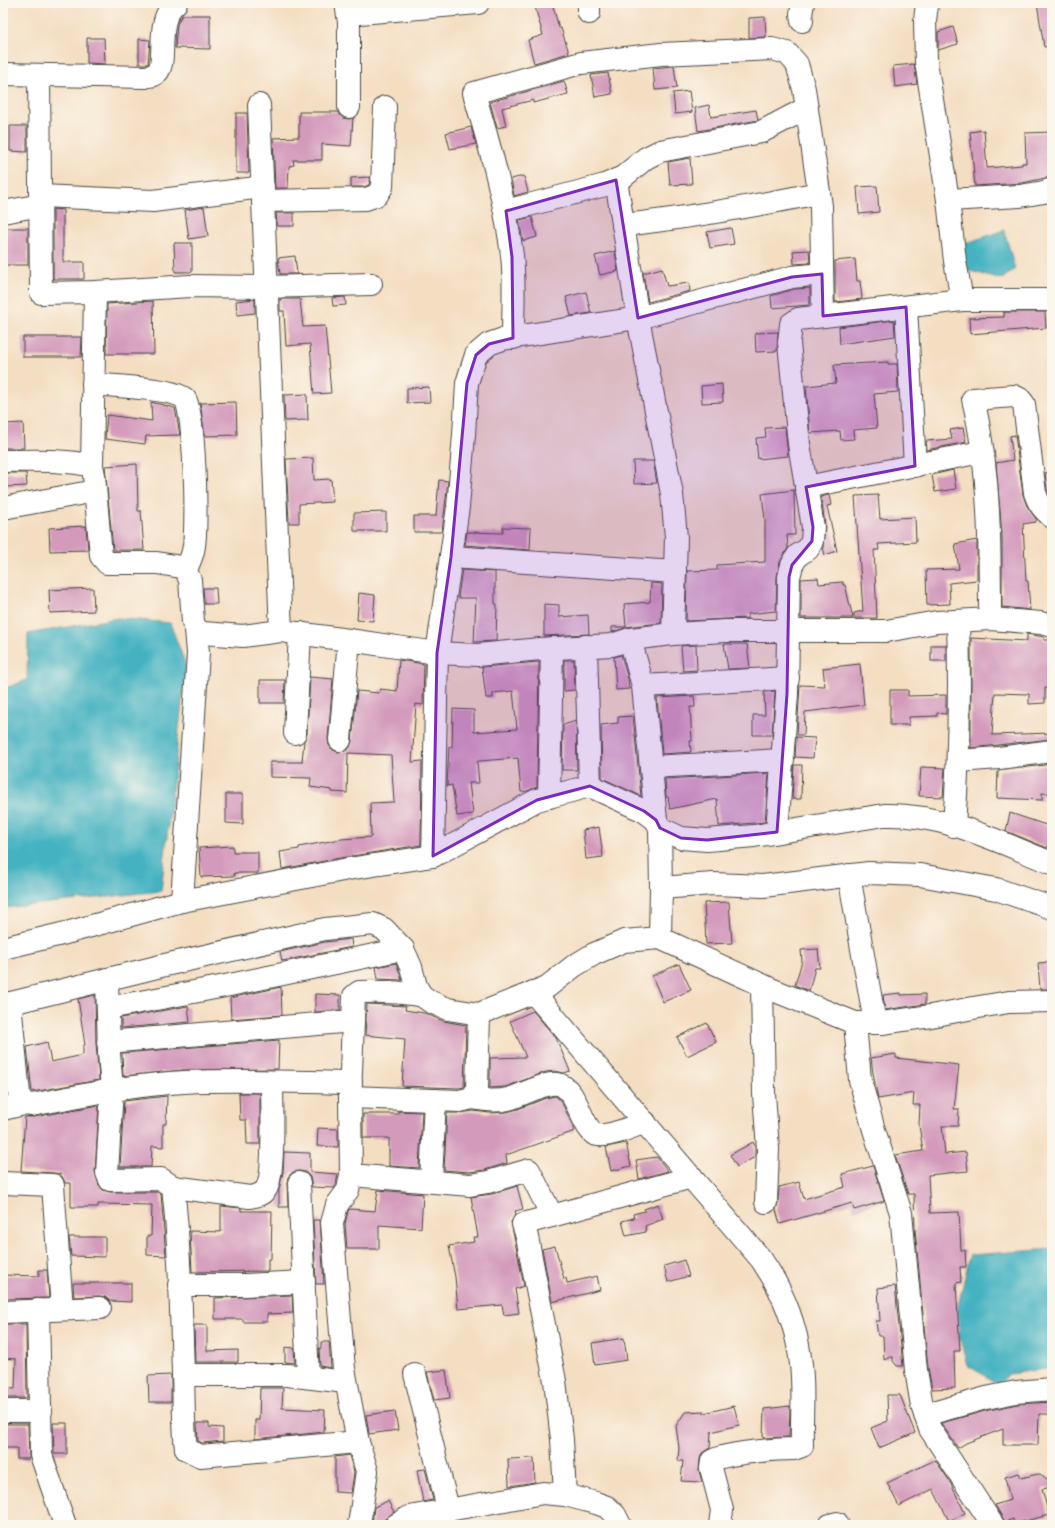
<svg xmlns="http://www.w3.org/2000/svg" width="1055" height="1528" font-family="'Old Standard TT',serif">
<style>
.water{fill:#45b2c1;stroke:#386e76}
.building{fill:#d39abb}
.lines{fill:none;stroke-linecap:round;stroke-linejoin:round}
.minor-casing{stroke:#494642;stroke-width:24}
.minor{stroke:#fff;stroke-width:22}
.marked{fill:#7b2cbf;fill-opacity:0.2;stroke:#7b2cbf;stroke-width:3;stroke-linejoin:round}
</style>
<rect width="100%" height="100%" fill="#fbf7ec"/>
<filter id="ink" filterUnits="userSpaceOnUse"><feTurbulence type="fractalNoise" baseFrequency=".025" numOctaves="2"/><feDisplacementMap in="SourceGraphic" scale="8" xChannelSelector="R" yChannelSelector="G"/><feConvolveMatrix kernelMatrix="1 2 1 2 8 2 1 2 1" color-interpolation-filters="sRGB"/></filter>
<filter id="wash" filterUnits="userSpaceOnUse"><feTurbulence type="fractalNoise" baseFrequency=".012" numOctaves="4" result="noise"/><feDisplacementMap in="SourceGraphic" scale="16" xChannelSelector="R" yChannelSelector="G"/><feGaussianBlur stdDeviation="0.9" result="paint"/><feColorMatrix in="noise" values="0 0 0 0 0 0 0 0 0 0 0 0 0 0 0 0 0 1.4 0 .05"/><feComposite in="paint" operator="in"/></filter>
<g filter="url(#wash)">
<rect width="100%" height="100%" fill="#f4dec2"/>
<!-- water -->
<g class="water">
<path d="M1004 230 1015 269 1002 279 958 268 961 245Z"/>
<path d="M118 618 170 623 186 666 161 891 3 908V689L27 680 28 634Z"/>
<path d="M1052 1249V1368L1009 1374 999 1384 967 1365 955 1319 970 1255Z"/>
</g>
<g id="blocks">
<!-- building -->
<g class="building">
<path d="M534 3H552L559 28H561L569 53 534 63 528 40 543 35Z"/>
<path d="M1037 3H1052V46L1044 47Z"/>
<path d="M182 15H210V49L175 48 177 24Z"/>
<path d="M765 17 766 37 749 38V18Z"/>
<path d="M953 27 958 44 938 50V32Z"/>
<path d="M87 38H104L105 64 87 63Z"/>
<path d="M139 39 150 40 148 64H139Z"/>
<path d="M914 64 917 84 895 87 893 66Z"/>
<path d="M674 66 677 88 655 90 653 68Z"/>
<path d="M608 73 612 94 595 97 591 75Z"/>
<path d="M564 81 568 94 533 103V100L502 108 506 126 497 128 490 102Z"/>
<path d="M689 91 692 112 675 114 673 93Z"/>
<path d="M709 105 711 117 756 110 758 120 698 131 695 108Z"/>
<path d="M299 112H338L343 118 349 119 353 118 351 146 322 144V160H293L294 165 289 166 288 188H275L273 138 299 137Z"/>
<path d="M236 113H247L249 173H236Z"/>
<path d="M10 126H27V152L10 151Z"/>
<path d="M471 127 476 144 450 149 446 133Z"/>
<path d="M984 130 987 168 1022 165V163H1026L1025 133 1052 132V153L1049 154 1050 177 1022 183 975 186 970 132Z"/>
<path d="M690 158 692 184 670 185 668 162Z"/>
<path d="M524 176 528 192 514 196 511 179Z"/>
<path d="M370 177 369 185 364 187H351V178Z"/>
<path d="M877 186 879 212 859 214 857 187Z"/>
<path d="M204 207 208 236 189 239 185 210Z"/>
<path d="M53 209 63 210V262H84V279H53Z"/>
<path d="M276 213H294V226H277Z"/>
<path d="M532 217 537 237 523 241 519 220Z"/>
<rect x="3" y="228" width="25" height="37"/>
<path d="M731 228 734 244 710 248 707 232Z"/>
<path d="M174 243H192V272H175Z"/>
<path d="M809 250 810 263 794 264 793 251Z"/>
<path d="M615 251 618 271 600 275 595 256Z"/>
<path d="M295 256 297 274H280L278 258Z"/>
<path d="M855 259 857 281H860L862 299 836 302 835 301V261Z"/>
<path d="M662 268 667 286 689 283 690 291 648 302 643 273Z"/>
<path d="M810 288V303H809V305L772 308 771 296 794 289Z"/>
<path d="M586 292 591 313 571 316 566 297Z"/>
<path d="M345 297 346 305 333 306 332 298Z"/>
<path d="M255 299V313L237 315 236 301Z"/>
<path d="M280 299H300L303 327 325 326 331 393 314 394 310 344 286 346 284 311H280Z"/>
<path d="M153 301 154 354H106L107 304Z"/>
<path d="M1004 312H1045L1046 328 970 334 969 318 1004 317Z"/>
<path d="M894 320 895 336 840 344 839 327Z"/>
<path d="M778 332 777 351 756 352 755 333Z"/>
<path d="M23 337H82L81 357H23Z"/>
<path d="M888 362V364H897L898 392 874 394 877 428 853 430 854 439 841 440 840 431 810 433 806 386 836 383 834 365Z"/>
<path d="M722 384 723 402 702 403 701 386Z"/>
<path d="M429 387 430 402 407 403V388Z"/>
<path d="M307 394 308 420 285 421 284 395Z"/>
<path d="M151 402 175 408 180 435 146 436 145 444 105 439 107 415 152 421Z"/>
<path d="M236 402 237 435 205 436 200 403Z"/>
<path d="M23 423 24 448H3V424Z"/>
<path d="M785 427 788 456 758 459 756 438 766 437 765 428Z"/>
<path d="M963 428 966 442 927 450 926 441 952 439 950 430Z"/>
<path d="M1015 435 1023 495 1027 506 1036 519V522L1023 524 1026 581H1028L1030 610 1002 607V535L996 463 1013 460 1010 436Z"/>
<path d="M313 458 314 480 331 479 333 502 299 504V523H289L286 459Z"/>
<path d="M633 461H653L657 483 634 484Z"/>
<path d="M137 464 138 511H141L144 550H113L105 466Z"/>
<path d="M953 470 956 489 935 492 932 475Z"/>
<path d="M1052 472V499L1047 490 1045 473Z"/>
<path d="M3 473H26L27 486 3 487Z"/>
<path d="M439 480 448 481 442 532H414V516H436Z"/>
<path d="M794 490 795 535H787L788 548 780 562 777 577 776 611 748 614V618L686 621 687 571 717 570V565L765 562V520L762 494Z"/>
<path d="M829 495 831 505 827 506 837 551 825 555 823 547 825 525 821 497Z"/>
<path d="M878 495 880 519 915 517 916 542 878 544 879 550H874L877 618H854V613L863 611 855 496Z"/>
<path d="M386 512V531H354V513Z"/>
<path d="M86 526 88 550 50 551 49 528Z"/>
<path d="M503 527 531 528 530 550 465 545 467 532 503 533Z"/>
<path d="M977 540V580L949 583 950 604 927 605 926 570 959 569 955 544Z"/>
<path d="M462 570 495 572V604H497L496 641 474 642 476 598H458Z"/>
<path d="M818 578 819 584 843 582V585H845L853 618H801V579Z"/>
<path d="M651 583 662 584 661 623 626 627 624 604 650 602Z"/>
<path d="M93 588 94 611 50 613 49 590Z"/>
<path d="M203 588H216L217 604H204Z"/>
<path d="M359 593 375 595 373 621 357 620Z"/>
<path d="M544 604 559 605V617L588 615 589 634 544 636Z"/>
<path d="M612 627H625V628L612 632Z"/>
<path d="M1027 634 1044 637V640H1052V688H1045V703L1029 704V694L995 693 992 735 1052 733V739L971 748V638L1027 641Z"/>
<path d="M724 644H747L750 668 728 669Z"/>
<path d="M696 645 697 670 683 671 681 646Z"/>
<rect x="931" y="645" width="15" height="16"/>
<path d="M621 655 628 679 629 689 616 690 614 657Z"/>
<path d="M399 660 424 664 423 705 416 704 412 762 422 761 421 845 346 857 282 869 280 852 299 849V847L341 839 371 837 370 803 394 802 391 755 348 753 347 793 332 792V790L310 787 311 778 270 777V762H302L304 741 307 734 310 677 333 679 328 739 329 745 333 750 338 752 345 751 350 747 352 741 357 691 379 693 380 689 397 691Z"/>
<path d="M564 660H574L575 690 564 691Z"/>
<path d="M539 662 537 787 527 791 521 792 518 758 479 761 477 762 479 783H469L473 814 457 816 452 785 447 786 449 747H452L453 709 474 710V732L517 729 513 691 493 693V698H486L482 667Z"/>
<path d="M860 664 864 705 805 712 804 735H797L800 685 825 686 823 668Z"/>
<path d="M260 680H285L284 703H260Z"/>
<path d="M890 690H908V696L946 695V714L937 713V716L909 717V725H890Z"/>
<path d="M775 691 772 735H753V715H765L764 692Z"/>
<path d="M694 696 695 707H690L692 741H690L691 752 662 754 657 698Z"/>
<path d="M633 716 641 796 602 778 601 725 618 723V717Z"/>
<path d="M576 721 577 770H562L563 725Z"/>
<path d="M796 737 815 738 813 758 795 757Z"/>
<path d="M1052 764V794L1042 793V800L997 798 998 771Z"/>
<path d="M794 765H802L801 799H792Z"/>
<path d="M921 767 945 768 943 797 919 796Z"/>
<path d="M769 773 765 822 719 826 717 799 670 809 668 797H666L665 779Z"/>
<path d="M226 794H243V824L226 823Z"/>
<path d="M1010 813 1052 827V832L1047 848 1006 831Z"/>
<path d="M599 827 603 857 586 859 583 830Z"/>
<path d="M233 846V852H258V873H234L235 876 201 877 199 848Z"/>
<path d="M729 902 732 943 706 944 704 903Z"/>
<path d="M351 939 352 947 282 961 280 952 325 942Z"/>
<path d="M818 949 820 968H815L809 991 795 985 802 961 801 950Z"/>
<path d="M1052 962V989H1040L1038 963Z"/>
<path d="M396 963 402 980 378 979 376 967Z"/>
<path d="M679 964 691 990 663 1002 652 976Z"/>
<path d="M281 987 282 1015 231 1019 230 998Z"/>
<path d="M901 993V995L925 994V1004L885 1010 883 995Z"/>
<path d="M315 994 340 995V1010L315 1012Z"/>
<path d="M95 995 96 1043 99 1080 32 1092 27 1047 47 1042 51 1062 83 1055V1046L85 1045 78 999Z"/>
<path d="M367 1004 406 1006 405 1010 424 1013 443 1021 466 1025 464 1087 459 1088 402 1086 405 1039 365 1035Z"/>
<path d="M188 1006 190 1022 121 1028V1018Z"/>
<path d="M533 1011 556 1038 570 1071 564 1073 555 1071 546 1072 505 1087 490 1088V1058L526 1057 510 1021Z"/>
<path d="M707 1023 716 1042 687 1056 677 1037Z"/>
<path d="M279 1040 278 1069 183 1070 123 1076 122 1053Z"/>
<path d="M896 1054V1058L959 1065 954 1109H959L958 1126H942L945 1154 966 1152 968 1171 928 1175 930 1213 959 1212 961 1250H965L966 1267H960L961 1282 956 1283 960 1351H954L955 1388 932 1389 928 1368 915 1229 914 1194H908L895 1155 923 1151 919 1125 920 1105H913L914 1093 878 1099 873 1073 871 1058Z"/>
<path d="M3 1081H5L7 1095 3 1096Z"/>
<path d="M239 1093H260V1144H247L246 1120H240Z"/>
<path d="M167 1096 166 1124H163V1147L152 1146 151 1167H120L124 1101Z"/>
<path d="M555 1096 558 1098 562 1103 575 1131 506 1155 507 1163 485 1170 469 1172 444 1170 447 1113H460L473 1111 490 1113 506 1112 518 1109 546 1098Z"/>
<path d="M99 1105 95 1172 99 1185 103 1190 110 1192H157L161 1194 166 1256 147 1255V1236H151L152 1205 98 1204V1207H71V1183H65L63 1178 60 1174 54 1173 21 1171 25 1117H34Z"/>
<path d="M398 1111 422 1112 419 1168 389 1166V1138H363V1114H398Z"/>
<path d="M318 1128 338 1129V1147L317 1146Z"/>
<path d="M753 1142 755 1146V1157L737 1167 730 1155Z"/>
<path d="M626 1143 631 1166 611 1171 606 1147Z"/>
<path d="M284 1152 310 1153V1172L338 1174 336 1185 334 1188 312 1187 310 1177 305 1172 299 1171 293 1172 288 1177 287 1183 288 1207H279V1189L283 1172Z"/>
<path d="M657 1157 668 1171 639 1179 636 1160Z"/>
<path d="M873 1166 884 1201 854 1210 852 1203 780 1224 776 1210 778 1202 779 1187 799 1182 804 1199 845 1187 842 1174Z"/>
<path d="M517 1186 523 1209 515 1211 516 1214 511 1222 524 1286 515 1289 519 1313 504 1315 502 1305 458 1309 455 1277 449 1246 474 1242 473 1237H478L471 1197 492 1194Z"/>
<path d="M378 1190 423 1194 421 1228 379 1225V1249H347L345 1224 348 1211 350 1209 375 1211Z"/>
<path d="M658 1204 663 1219 645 1226 646 1232 626 1236 622 1221 634 1218 633 1214 645 1211 644 1209Z"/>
<path d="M221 1206 241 1208V1211H272L271 1259H268V1271L192 1272 190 1231 221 1232Z"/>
<path d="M313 1220H320L324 1284H316Z"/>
<path d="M69 1237H105V1257L71 1256Z"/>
<path d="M555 1246 564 1279 566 1278 567 1283 597 1276 600 1290 552 1302 542 1249Z"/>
<path d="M684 1260 689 1276 668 1282 664 1266Z"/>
<path d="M39 1270H47L49 1298 3 1299V1275L39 1276Z"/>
<path d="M73 1283H131V1302L110 1301 105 1297 99 1296 74 1297Z"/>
<path d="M895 1286 903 1366H897L893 1361V1357H890L884 1360 883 1336H878L876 1321H880L878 1288Z"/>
<path d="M292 1295 293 1313 267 1314V1322H243V1319H215V1298Z"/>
<path d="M3 1324H26L27 1398H3V1388L15 1389 16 1359 3 1358Z"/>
<path d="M194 1325H207V1351L238 1350V1362H195Z"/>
<path d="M624 1338 627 1360 595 1365 592 1343Z"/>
<path d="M321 1342H329L331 1368 320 1366 319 1348 321 1349Z"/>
<path d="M285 1347 294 1348 295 1363 285 1362Z"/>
<path d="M446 1370 450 1398 434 1400 427 1372Z"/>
<path d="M171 1375V1402H149L148 1376Z"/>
<path d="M260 1388H283L282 1408 325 1410 324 1432 255 1439V1420H259Z"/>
<path d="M887 1395H900L915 1433 879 1448 871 1428 888 1421Z"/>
<path d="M1052 1402V1414H1039L1038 1445H1003V1429L966 1443 958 1448 941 1423 989 1410 1018 1404Z"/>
<path d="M734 1406 739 1425 711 1432 710 1448 702 1453 700 1459 699 1471 702 1482 681 1481 683 1461H678L679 1448 676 1426 685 1412 704 1411V1413Z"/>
<path d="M790 1406 789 1437 763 1438 764 1409Z"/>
<path d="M395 1411 398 1430 369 1434 366 1415Z"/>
<path d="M53 1423H67V1454H54Z"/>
<path d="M197 1423H209V1427L223 1428V1441L202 1443 198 1441Z"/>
<path d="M3 1424H28L29 1459H17V1448H3Z"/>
<path d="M349 1455 354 1472 351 1493 335 1492V1457Z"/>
<path d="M534 1458 535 1482 509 1486 508 1459Z"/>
<path d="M935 1460 949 1480 965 1513 949 1521 933 1489 899 1506 887 1483Z"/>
<path d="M425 1469 433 1500 423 1502 417 1470Z"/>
<path d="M1019 1473 1021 1478 1038 1474 1052 1482V1487L1042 1489 1049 1515 1014 1524 1013 1519 1005 1522 995 1505 1010 1500 1005 1477Z"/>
<path d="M388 1501 394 1512 385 1519 384 1523 380 1525H372L374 1507Z"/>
</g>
</g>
</g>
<g filter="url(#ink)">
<use href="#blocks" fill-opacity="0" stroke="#494642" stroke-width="1"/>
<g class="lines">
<defs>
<g id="minor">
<path d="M346 3 349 22V107"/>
<path d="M589 3V13"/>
<path d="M927 3 925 21 926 62 948 200 955 261 962 300"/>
<path d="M348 14 478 3"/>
<path d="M802 21 801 14 803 3"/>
<path d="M3 74 145 77C148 76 151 76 154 75 171 66 152 22 176 3"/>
<path d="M39 75 41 293 95 292 190 286 267 287 371 284"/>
<path d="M259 105 281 631"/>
<path d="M616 180 638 318 672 494 676 537 673 634"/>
<path d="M40 196 153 201 263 187"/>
<path d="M948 200 1020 196 1044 192 1052 189"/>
<path d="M263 201 366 199 377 195 382 187 385 107"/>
<path d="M506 211 605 185 623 177 646 158 660 151 761 132 807 108"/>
<path d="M3 212 41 205"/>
<path d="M623 225C690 218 754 206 819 193"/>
<path d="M906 307 915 466"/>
<path d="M513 338C513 311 515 282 512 255 505 200 490 147 474 93L581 63 661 54 772 49 787 53 797 64 804 89 821 206 823 316"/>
<path d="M93 384C110 386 174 388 185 399 195 411 198 532 193 551 192 557 188 564 186 571"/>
<path d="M3 461C30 461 66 459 92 466L94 475 101 556 107 563H157L181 567 186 571 190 580 193 622 196 629 203 633 243 636 281 631 349 640 437 653 478 655 540 649 612 645 630 639 673 634 726 631H886L937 622 990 619 1041 623 1052 626"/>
<path d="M92 466 95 292"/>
<path d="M806 487 981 452"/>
<path d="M3 508 95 491"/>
<path d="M451 557 675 572"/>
<path d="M990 619C990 546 990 470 973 399L1014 396 1020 399 1024 404 1035 493C1039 505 1043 509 1052 517"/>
<path d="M630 639 643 686 656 820"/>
<path d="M586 646 590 786"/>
<path d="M643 686 788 678"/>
<path d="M295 733 300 633"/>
<path d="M340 740 349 640"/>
<path d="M958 761 999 758 1052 751"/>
<path d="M651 767 783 760"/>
<path d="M549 797 552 648"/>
<path d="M954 826C959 757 960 689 958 621"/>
<path d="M660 828 681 838 707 840 754 836 884 815C943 813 998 842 1052 863"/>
<path d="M777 832 787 694 789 577 792 565 798 555 808 549 812 541 813 527 799 444 789 343 791 324 798 319 962 300H1052"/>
<path d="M433 856 437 653 458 507 464 435 467 383 476 355 489 344 503 339 638 318 792 277 822 274"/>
<path d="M849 875 875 1023"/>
<path d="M661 888 713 884 763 886 869 873 920 875 996 889 1052 908"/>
<path d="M182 901 198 653 196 629"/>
<path d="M3 948 66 933 182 901 348 869 433 856 537 800 590 786 644 811 656 820 660 828 661 888 660 938"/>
<path d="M107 979 109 1053 112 1089 107 1173 110 1180 161 1179 173 1187C180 1249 181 1311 183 1373 184 1399 183 1424 186 1449L200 1456 358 1442"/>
<path d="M762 986 764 1094 768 1149 766 1202"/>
<path d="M533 992 761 1259C781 1288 795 1321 800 1357 805 1386 801 1416 802 1446L794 1449C778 1449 724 1453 712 1461L711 1468 722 1510 720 1525"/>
<path d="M10 1003 19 1094 23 1104 32 1105C82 1095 132 1085 184 1082 240 1079 295 1082 351 1083"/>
<path d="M3 1005 165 965 325 929 373 924 384 929 403 949 411 967 416 986 421 995 431 1002 448 1009 479 1014 547 987 574 966 594 954 624 941 660 938 773 990 855 1023H882L931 1016 973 1008 1009 1002 1052 1001"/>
<path d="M108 1008 220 987 403 949"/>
<path d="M855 1023 860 1080 874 1130 901 1213 916 1370 922 1406 930 1429 993 1525"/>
<path d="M108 1042 353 1021"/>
<path d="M350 1097 460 1101 472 1098 477 1089 479 1014"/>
<path d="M472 1098C484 1100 496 1102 508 1099 522 1096 548 1079 561 1085 568 1088 572 1095 575 1101 581 1111 584 1125 593 1133 600 1141 635 1126 645 1122"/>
<path d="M3 1109 23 1104"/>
<path d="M351 1175 470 1185 488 1182 529 1170 552 1216"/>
<path d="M431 1180 435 1100"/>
<path d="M3 1183 53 1185 62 1309"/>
<path d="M299 1183 308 1377"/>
<path d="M173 1187 250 1197C256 1196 262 1195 266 1189 275 1177 272 1101 272 1082"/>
<path d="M179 1285H245L304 1282"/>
<path d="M38 1310 41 1455 65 1525"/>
<path d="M3 1312 100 1308"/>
<path d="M415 1374 448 1509"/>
<path d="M183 1375H287L346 1382"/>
<path d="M3 1411H41"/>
<path d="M925 1415 986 1398 1016 1392 1052 1389"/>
<path d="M565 1495 562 1439 555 1381 527 1237 523 1224 692 1177"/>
<path d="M359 1525 367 1471 358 1442 344 1369 332 1223 337 1205 348 1190 351 1175 350 1097 354 996 359 992C380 991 400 992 421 995"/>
<path d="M396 1525 409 1517 543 1493 565 1495 596 1503 607 1507 615 1515 620 1525"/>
<path d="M830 1525 837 1523"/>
</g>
</defs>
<!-- minor casing -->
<use href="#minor" class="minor-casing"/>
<!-- minor -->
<use href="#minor" class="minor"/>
</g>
</g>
<!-- marked area -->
<path class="marked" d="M616 180 638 318 792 277 822 274 823 316 906 307 915 466 806 487 813 527 812 541 792 565 789 577 787 694 777 832 707 840 681 838 660 828 656 820 644 811 590 786 537 800 433 856 437 653 451 557 467 383 476 355 489 344 513 338 512 257 506 211Z"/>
<!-- margin -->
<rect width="1055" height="1528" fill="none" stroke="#fbf7ec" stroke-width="16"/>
</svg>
